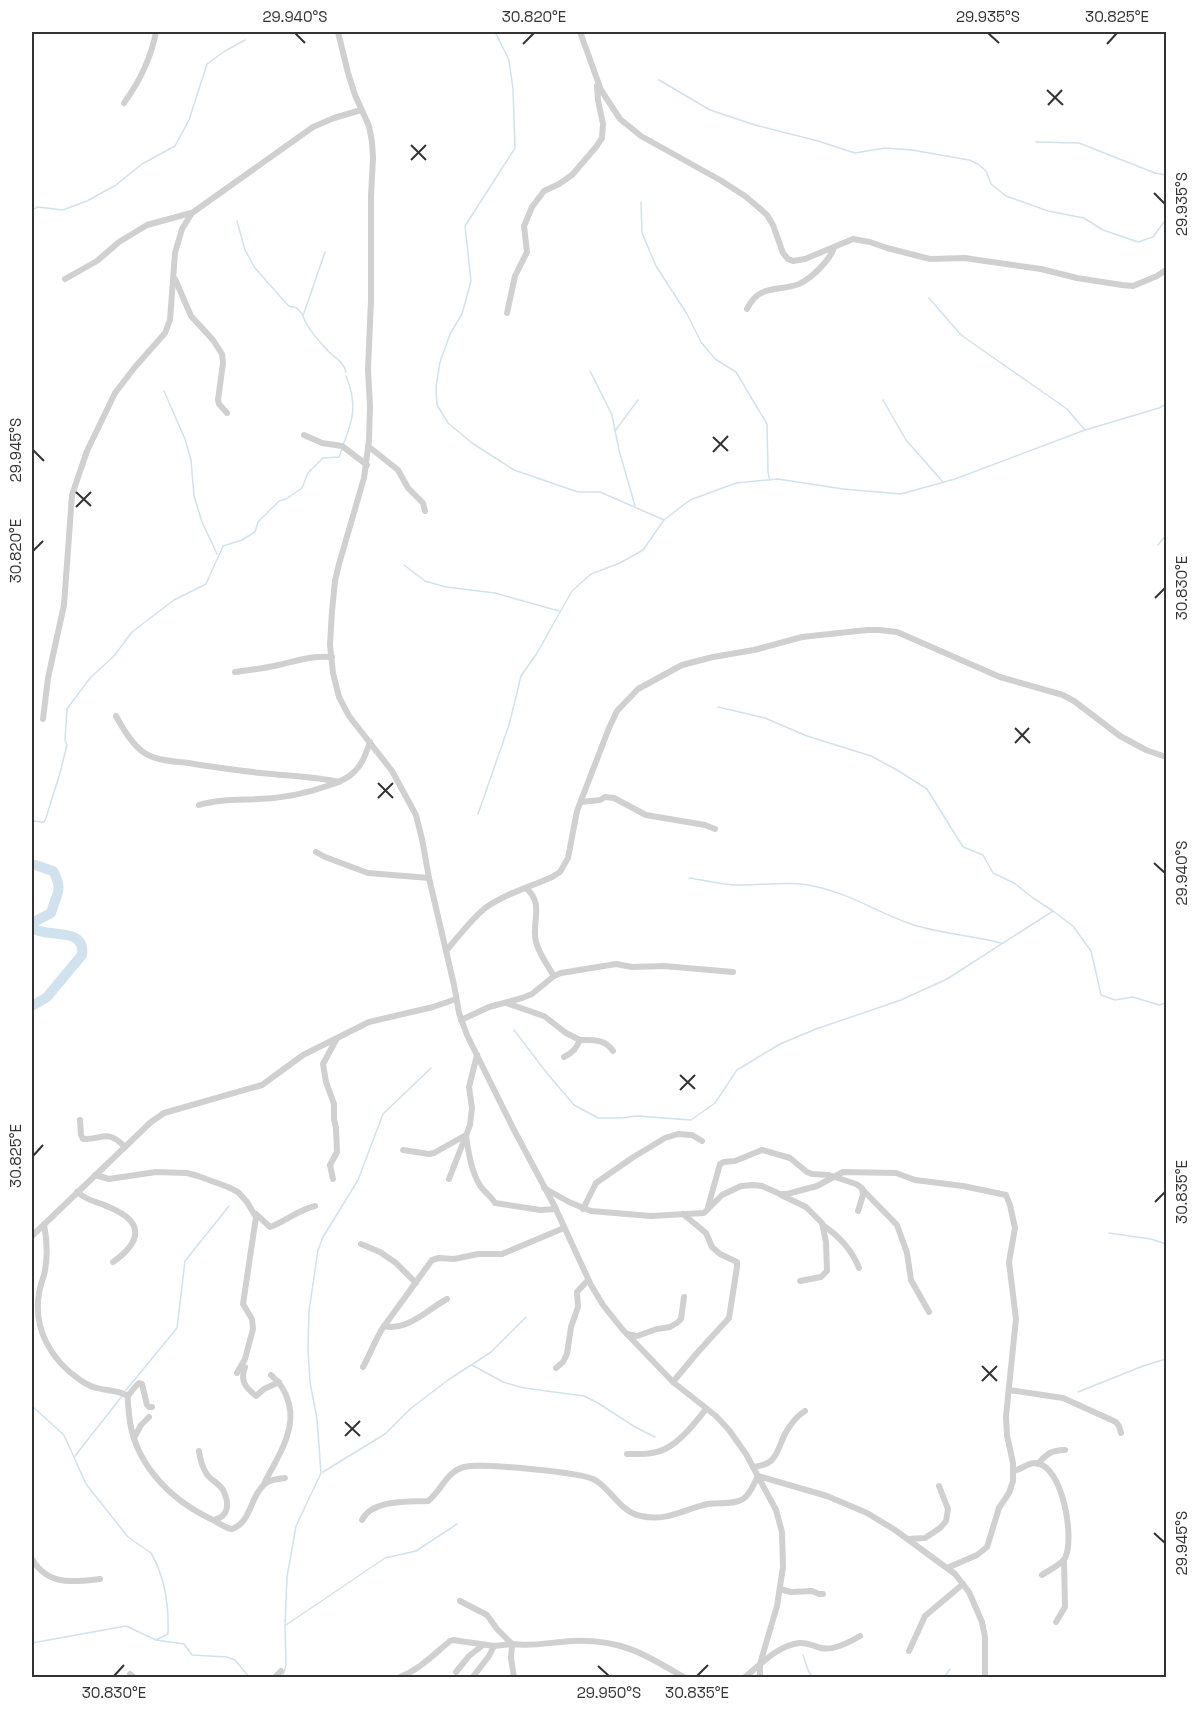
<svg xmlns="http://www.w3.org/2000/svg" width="1198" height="1709" font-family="'Space Grotesk',sans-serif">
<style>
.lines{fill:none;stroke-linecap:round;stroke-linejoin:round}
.stream{stroke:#cfe2ee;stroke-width:1.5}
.river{stroke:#cfe2ee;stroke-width:10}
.minor{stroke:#d0d0d0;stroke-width:6}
.ticks{fill:none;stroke:#333;stroke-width:2}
.neatline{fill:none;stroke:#333;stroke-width:2}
.ticks-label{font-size:15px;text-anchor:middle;fill:#333}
</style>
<rect width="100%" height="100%" fill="#fff"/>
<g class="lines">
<!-- stream -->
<g class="stream">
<path d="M495 32 509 60 513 89 515 148 465 226 471 281 462 314 450 334 440 362 436 387 437 405 448 423 472 443 514 470 578 492H600L664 520"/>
<path d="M659 80 710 110 755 125 818 141 855 153 885 148 912 150 969 160 978 164 986 171 991 184 1006 196 1048 211 1084 218 1103 230 1138 242 1153 237 1166 219"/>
<path d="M1036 142 1079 143 1155 173 1166 175"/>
<path d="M641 202 642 233 656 266 687 314 701 342 715 359 736 372 767 424 768 473 770 480"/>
<path d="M32 210 38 207 63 210 87 201 116 185 142 164 175 146 189 120 207 64 225 51 245 40"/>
<path d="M237 221 245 250 255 268 285 302 289 306 297 308 303 315"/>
<path d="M325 252 303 316C308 330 320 342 330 353 337 359 344 363 346 372"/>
<path d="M929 298 961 335 1067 409 1085 430"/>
<path d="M590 371 612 415 619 450 635 506"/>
<path d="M164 391 185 439 191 460 194 496 202 522 217 554"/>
<path d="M883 400 906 440 943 482"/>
<path d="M615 431 638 400"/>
<path d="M343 445C354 418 357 403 346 376"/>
<path d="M1158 545 1166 535"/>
<path d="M404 565 425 581 446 587 495 593 559 611"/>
<path d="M718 707 765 718 807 736 871 756 897 770 927 789 963 847 983 855 993 873 1014 883 1033 898 1053 911 1073 926 1091 951 1101 995 1115 1000 1133 997 1159 1005 1166 1003"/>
<path d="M478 814 509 725 521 676 537 653 572 591 591 574 620 563 643 550 664 520 690 500 736 483 778 479 843 489 901 494 955 479 1085 430 1159 408 1166 404"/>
<path d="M32 821 44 822 46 818 60 773 67 745 65 740 67 709 90 678 114 656 132 632 174 600 206 584 223 546 242 540 255 532 258 522 279 501 286 499 302 488 308 473 323 458 339 457 342 449"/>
<path d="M689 878C704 880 719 884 734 885 762 886 790 880 817 887 850 894 879 913 911 924 941 934 971 935 1001 943"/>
<path d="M514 1030 546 1072 574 1105 598 1118H620L637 1116 691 1120 715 1103 737 1070 780 1044 816 1029 901 1000 947 979 1053 911"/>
<path d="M1109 1233 1151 1239 1166 1244"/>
<path d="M472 1365 503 1382 524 1388 584 1396 598 1403 635 1427 655 1437"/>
<path d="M126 1390 177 1328 185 1261 229 1206"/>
<path d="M1078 1392 1143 1366 1166 1359"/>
<path d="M32 1406 64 1435 86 1484 128 1537 151 1553C165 1577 169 1607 168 1634L156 1640"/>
<path d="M75 1456 122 1396"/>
<path d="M323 1472 385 1434 410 1409 448 1380 491 1352 526 1317"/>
<path d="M286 1625 385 1558 416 1551 457 1524"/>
<path d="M32 1643 126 1626 156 1640 184 1644 192 1655 227 1657 235 1660 250 1678"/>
<path d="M803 1655 808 1670 813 1678"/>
<path d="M282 1678 286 1665 285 1626 287 1577 296 1526 321 1473 317 1419 310 1382 308 1348 309 1311 318 1250 323 1237 358 1180 383 1114 431 1068"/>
<path d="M944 1678 950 1669"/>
</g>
<!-- river -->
<path class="river" d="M32 864 53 871C64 890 56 894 51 913L34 922V929C51 938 86 927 82 955L47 997 32 1006"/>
<!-- minor -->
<g class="minor">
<path d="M338 32 348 73 355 95 369 126 372 142 373 158 371 196V300L368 369 370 406 369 440 364 478 339 564 335 581 332 611 330 645 333 673 339 697 349 716 392 771 416 815 422 839 429 878 454 985 459 1013 467 1035 513 1128 554 1205 591 1285 603 1305 623 1330 673 1382 716 1416 729 1430 746 1454 776 1510 782 1532 783 1567 777 1606 760 1664V1678"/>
<path d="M580 32 601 90 620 119 641 136 720 180 745 196 758 207 767 215 773 225 783 253 788 259 793 261 805 259 853 239 870 242 887 248 930 259 965 258 978 260 1041 269 1077 278 1122 285 1133 286 1157 276 1166 270"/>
<path d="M124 103C140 81 151 58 156 32"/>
<path d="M65 279 97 261 119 242 147 225 191 213"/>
<path d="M175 279 191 316 213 340 222 354 223 363 218 400 219 404 227 413"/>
<path d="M747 309C759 284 777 292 799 284 812 278 829 261 834 248"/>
<path d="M507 313 515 276 527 252 524 226 532 207 544 191 559 184 572 175 596 147 602 138 603 124 598 100 597 86"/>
<path d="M304 435 322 443 342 446 367 465"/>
<path d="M368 446 398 470 408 488 423 503 425 511"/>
<path d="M235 672C248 670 261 669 274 666 295 662 309 655 332 657"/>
<path d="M116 716C123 729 132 744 143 752 156 761 173 761 188 763 212 767 236 770 261 773 288 776 312 776 339 782"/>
<path d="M43 719 48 678 64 605 72 495 87 451 115 393 135 367 165 333 170 320 175 253 182 229 192 213 313 127 334 118 361 110"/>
<path d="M581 802 600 800 605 797 614 798 646 815 705 825 715 829"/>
<path d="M199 805C218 799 239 800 259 799 282 798 305 794 327 786 337 783 348 779 355 771 363 763 366 753 370 742"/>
<path d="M316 852 325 857 368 873 429 878"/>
<path d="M526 888C545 905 531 920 536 942 539 954 548 966 554 976"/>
<path d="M446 951C458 937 470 921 484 909 504 894 530 887 552 877L560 872 568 858 577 811 609 728 617 711 638 689 682 665 713 657 754 650 802 637 867 630H879L897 632 1000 677 1063 695 1074 701 1120 736 1146 750 1166 757"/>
<path d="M506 1003 544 1016 566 1033 580 1040C576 1048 573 1053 564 1057"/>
<path d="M461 1020 489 1007 522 998 532 994 554 976 561 973 616 964 632 967 664 966 733 972"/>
<path d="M580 1040C594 1040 605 1039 613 1051"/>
<path d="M80 1120 81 1135 83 1139C103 1140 106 1128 125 1147"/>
<path d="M403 1150 429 1154 434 1153 466 1135C468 1151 471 1170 479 1184 483 1191 491 1196 495 1203L540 1210 556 1209"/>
<path d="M95 1175 109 1179 156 1172 187 1173 198 1176 228 1187 238 1192 247 1202 256 1217 243 1304 252 1319 253 1329 245 1359 237 1373"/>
<path d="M333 1179 330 1165 337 1152 336 1128 334 1119V1104L326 1082 323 1064 336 1040"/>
<path d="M449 1179 470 1125 472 1108 469 1087 477 1055"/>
<path d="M544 1188 569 1202 591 1211 651 1216 704 1213 722 1195 741 1186 753 1185 762 1186 780 1194H787L817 1186 843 1172 896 1173 915 1180 963 1186 1006 1195 1010 1205 1015 1228 1009 1262 1016 1319 1006 1416 1007 1435 1013 1463V1481L1009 1493 999 1508 987 1547 977 1555 947 1568"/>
<path d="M862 1189 897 1225 907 1253 911 1280 929 1312"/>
<path d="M77 1192C91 1203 97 1201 111 1208 146 1223 140 1243 113 1262"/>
<path d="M781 1195 806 1207 822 1223 826 1242 827 1271 821 1277 800 1281"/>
<path d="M708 1207 720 1164 724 1162 735 1161 762 1150 790 1158 807 1172 812 1174 829 1175 856 1184 862 1188 863 1195 858 1211"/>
<path d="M583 1209 596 1183 632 1158 665 1138 678 1134 692 1135 702 1141"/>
<path d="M256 1214 270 1227C286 1221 298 1210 315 1206"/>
<path d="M44 1224C47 1240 48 1259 44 1275 42 1281 40 1287 39 1293 33 1329 51 1360 80 1380 85 1383 91 1387 97 1388 107 1391 119 1390 128 1396 127 1402 129 1408 129 1414 133 1462 169 1499 211 1519 218 1522 224 1528 232 1529 252 1522 250 1495 266 1483 272 1479 279 1479 285 1478"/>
<path d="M824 1226C840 1237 852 1250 859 1268"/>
<path d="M32 1236 151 1122 164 1113 262 1085 303 1055 369 1022 433 1007 456 999"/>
<path d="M361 1244 380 1252 396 1263 416 1283"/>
<path d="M384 1326C407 1332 428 1309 447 1299"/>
<path d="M627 1334 637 1336 657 1329 670 1327 677 1323 681 1319 684 1297"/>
<path d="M245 1367C240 1381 245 1387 256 1396L264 1389 279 1382"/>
<path d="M363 1367C370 1354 375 1341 382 1329L432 1260 439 1258 454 1259 478 1254H502L564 1228"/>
<path d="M556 1368 563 1362 567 1354 571 1327 578 1307 577 1292 588 1280"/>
<path d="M673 1382 697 1353 729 1318 737 1267V1262L720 1254 712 1247 706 1233 683 1214"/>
<path d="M1009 1390 1063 1398 1116 1422 1119 1426 1121 1433"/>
<path d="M128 1396 135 1387 139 1383 142 1384 147 1405 149 1407H152"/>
<path d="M134 1438 141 1425 149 1417"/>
<path d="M199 1451C200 1459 202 1466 206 1473 210 1480 219 1483 223 1490 230 1504 229 1516 214 1520"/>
<path d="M627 1454C639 1454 653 1455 665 1449 681 1441 695 1423 706 1409"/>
<path d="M1038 1464C1046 1454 1052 1450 1065 1450"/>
<path d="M753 1467C771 1465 775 1459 781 1443 785 1431 795 1417 805 1411"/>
<path d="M1013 1471C1021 1470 1027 1463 1035 1463 1063 1464 1075 1539 1065 1558 1061 1565 1049 1570 1042 1575"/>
<path d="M264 1484C271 1469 283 1451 287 1436 295 1414 289 1390 271 1375"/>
<path d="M362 1520C372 1499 409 1502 428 1501 441 1491 447 1471 464 1467 480 1463 582 1472 595 1480 612 1490 620 1512 641 1516 667 1522 684 1509 708 1504 719 1502 734 1505 743 1499 751 1494 754 1483 758 1476L827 1496 867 1513 895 1530 955 1574 969 1592 982 1622 985 1637V1678"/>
<path d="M908 1539 925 1538 940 1528 946 1521 948 1509 939 1486"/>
<path d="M32 1559C48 1586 72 1582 100 1579"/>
<path d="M780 1589 791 1592 812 1591 819 1594H823"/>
<path d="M460 1601 487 1615 497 1629 512 1644"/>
<path d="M1056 1622 1065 1607 1064 1560"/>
<path d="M909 1651 925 1616 963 1584"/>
<path d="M456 1672 469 1656 483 1645"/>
<path d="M130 1674 135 1678"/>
<path d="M238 1678H240"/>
<path d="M274 1678 281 1671"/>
<path d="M398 1678C419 1670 433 1655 450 1641L453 1640 494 1646 512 1644"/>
<path d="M472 1678 489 1656 494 1646"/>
<path d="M514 1678 511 1658 512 1644C532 1647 552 1642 572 1641 621 1639 645 1654 685 1678"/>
<path d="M744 1678C761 1664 777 1646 799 1643 808 1642 813 1646 821 1648 834 1651 850 1642 860 1636"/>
</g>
</g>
<!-- ticks -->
<path class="ticks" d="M295 33 305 43M988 33 999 43M523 44 534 33M1107 44 1117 33M1047 90 1063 105M1048 105 1062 90M411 145 426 160M411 160 426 145M1154 193 1165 204M713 437 728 451M33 450 44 461M713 452 728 436M76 492 91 506M76 507 91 492M33 551 43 541M1155 598 1165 588M1015 728 1030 743M1015 743 1029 728M378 783 393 798M378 798 393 783M1154 863 1165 873M680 1075 695 1089M680 1090 695 1075M33 1156 43 1145M1155 1202 1165 1192M982 1366 997 1381M982 1381 997 1366M345 1422 360 1436M345 1436 360 1421M1154 1533 1165 1543M598 1666 609 1676M114 1676 124 1665M697 1676 708 1665"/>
<!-- border -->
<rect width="1198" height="1709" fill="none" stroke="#ffffff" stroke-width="66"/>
<rect x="33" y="33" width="1132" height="1643" class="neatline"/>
<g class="ticks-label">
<text x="295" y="22">29.940°S</text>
<text x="534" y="22">30.820°E</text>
<text x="988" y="22">29.935°S</text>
<text x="1117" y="22">30.825°E</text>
<text transform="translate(1182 204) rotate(-90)" y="5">29.935°S</text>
<text transform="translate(16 450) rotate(-90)" y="5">29.945°S</text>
<text transform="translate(16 551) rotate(-90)" y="5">30.820°E</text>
<text transform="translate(1182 588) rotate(-90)" y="5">30.830°E</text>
<text transform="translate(1182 873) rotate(-90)" y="5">29.940°S</text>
<text transform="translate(16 1156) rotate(-90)" y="5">30.825°E</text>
<text transform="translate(1182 1192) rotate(-90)" y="5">30.835°E</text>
<text transform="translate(1182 1543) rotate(-90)" y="5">29.945°S</text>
<text x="114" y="1698">30.830°E</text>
<text x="609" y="1698">29.950°S</text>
<text x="697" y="1698">30.835°E</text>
</g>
</svg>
